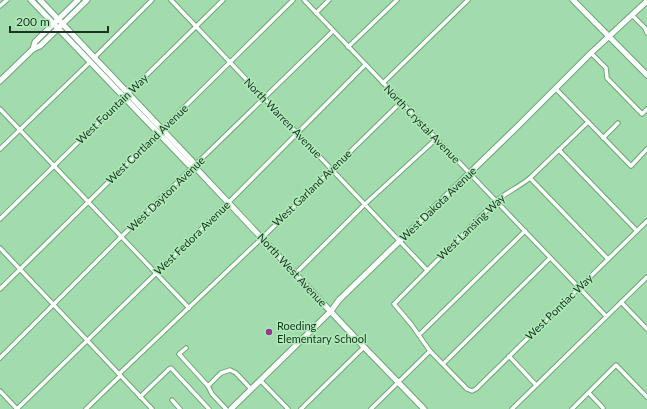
<svg xmlns="http://www.w3.org/2000/svg" width="647" height="409" font-family="Lato,sans-serif">
<style>
.lines{fill:none;stroke-linecap:round;stroke-linejoin:round}
.street-casing{stroke:#6ca477;stroke-width:5.5}
.secondary-casing{stroke:#6ca477;stroke-width:7}
.street{stroke:#fff;stroke-width:3.5}
.secondary{stroke:#fff;stroke-width:5}
.poi-dot{fill:#9b3396;stroke:#afeab9;stroke-width:1.5}
.labels{text-anchor:middle;stroke-width:3;stroke-linejoin:round;paint-order:stroke}
.street-label{font-size:11px;fill:#1c3421;stroke:#afeab9}
.poi-label{font-size:11px;fill:#1c3421;stroke:#afeab9;text-anchor:start}
</style>
<rect width="100%" height="100%" fill="#a2dcac"/>
<g class="lines">
<defs>
<g id="street">
<path d="M171 0 427 270"/>
<path d="M304 0 606 316"/>
<path d="M0 6 7 0"/>
<path d="M316 13 329 0"/>
<path d="M632 15 645 28 647 33"/>
<path d="M348 47 397 0"/>
<path d="M591 53 606 68 607 78 642 114 647 109"/>
<path d="M94 58 152 0"/>
<path d="M383 83 468 0"/>
<path d="M556 89 631 166 647 149"/>
<path d="M0 109 189 308"/>
<path d="M588 122 530 178C519 187 507 192 496 201L394 304 411 324 430 351 467 389 472 391 476 389 647 221"/>
<path d="M603 138 618 123"/>
<path d="M0 149 90 62"/>
<path d="M559 150 637 231"/>
<path d="M530 178 608 259"/>
<path d="M0 219 223 0"/>
<path d="M0 248 152 409"/>
<path d="M295 274 364 205 436 139"/>
<path d="M0 289 293 0"/>
<path d="M621 302 647 329"/>
<path d="M419 335 525 231"/>
<path d="M186 348 179 354 208 386 212 394 226 409"/>
<path d="M509 356 536 385"/>
<path d="M0 358 121 237 333 31"/>
<path d="M443 364 550 258"/>
<path d="M119 374 262 238 401 102"/>
<path d="M260 380 288 409"/>
<path d="M208 386 221 373 230 370 236 373 251 389"/>
<path d="M0 391 17 409"/>
<path d="M589 393 603 408"/>
<path d="M140 397 169 369 171 368 209 409"/>
<path d="M172 400 180 409"/>
<path d="M17 409 228 203 365 65"/>
<path d="M86 409 120 376"/>
<path d="M301 409 364 347"/>
<path d="M371 409 430 351"/>
<path d="M512 409 647 277"/>
<path d="M572 409 616 365 647 397"/>
</g>
<g id="secondary">
<path d="M31 0 189 165 194 166"/>
<path d="M40 0 193 162 194 166 364 347 424 409"/>
<path d="M573 0 647 75"/>
<path d="M33 49 35 42 78 0"/>
<path d="M0 81 33 49 40 46 87 0"/>
<path d="M231 409 331 311 339 300 519 125 591 53 647 1"/>
</g>
</defs>
<!-- street casing -->
<use href="#street" class="street-casing"/>
<!-- secondary casing -->
<use href="#secondary" class="secondary-casing"/>
<!-- street -->
<use href="#street" class="street"/>
<!-- secondary -->
<use href="#secondary" class="secondary"/>
</g>
<!-- markers -->
<circle class="poi-dot" cx="269" cy="332" r="4"/>
<g class="labels">
<!-- street labels -->
<g class="street-label">
<text transform="translate(112 109) rotate(-44)" y="4">West Fountain Way</text>
<text transform="translate(283 118) rotate(46)" y="4">North Warren Avenue</text>
<text transform="translate(422 124) rotate(46)" y="4">North Crystal Avenue</text>
<text transform="translate(147 144) rotate(-44)" y="4">West Cortland Avenue</text>
<text transform="translate(312 188) rotate(-44)" y="4">West Garland Avenue</text>
<text transform="translate(166 194) rotate(-44)" y="4">West Dayton Avenue</text>
<text transform="translate(438 204) rotate(-44)" y="4">West Dakota Avenue</text>
<text transform="translate(471 227) rotate(-44)" y="4">West Lansing Way</text>
<text transform="translate(192 238) rotate(-44)" y="4">West Fedora Avenue</text>
<text transform="translate(292 270) rotate(47)" y="4">North West Avenue</text>
<text transform="translate(559 307) rotate(-44)" y="4">West Pontiac Way</text>
</g>
<!-- poi labels -->
<g class="poi-label">
<text x="277" y="330">Roeding<tspan x="277" dy="13">Elementary School</tspan></text>
</g>
</g>
<!-- scale -->
<path d="M10 26v6h98v-6" fill="none" stroke="#1c3421" stroke-width="2"/>
<text x="16" y="26" font-size="12" fill="#1c3421" stroke="#afeab9" stroke-width="3" paint-order="stroke">200 m</text>
</svg>
